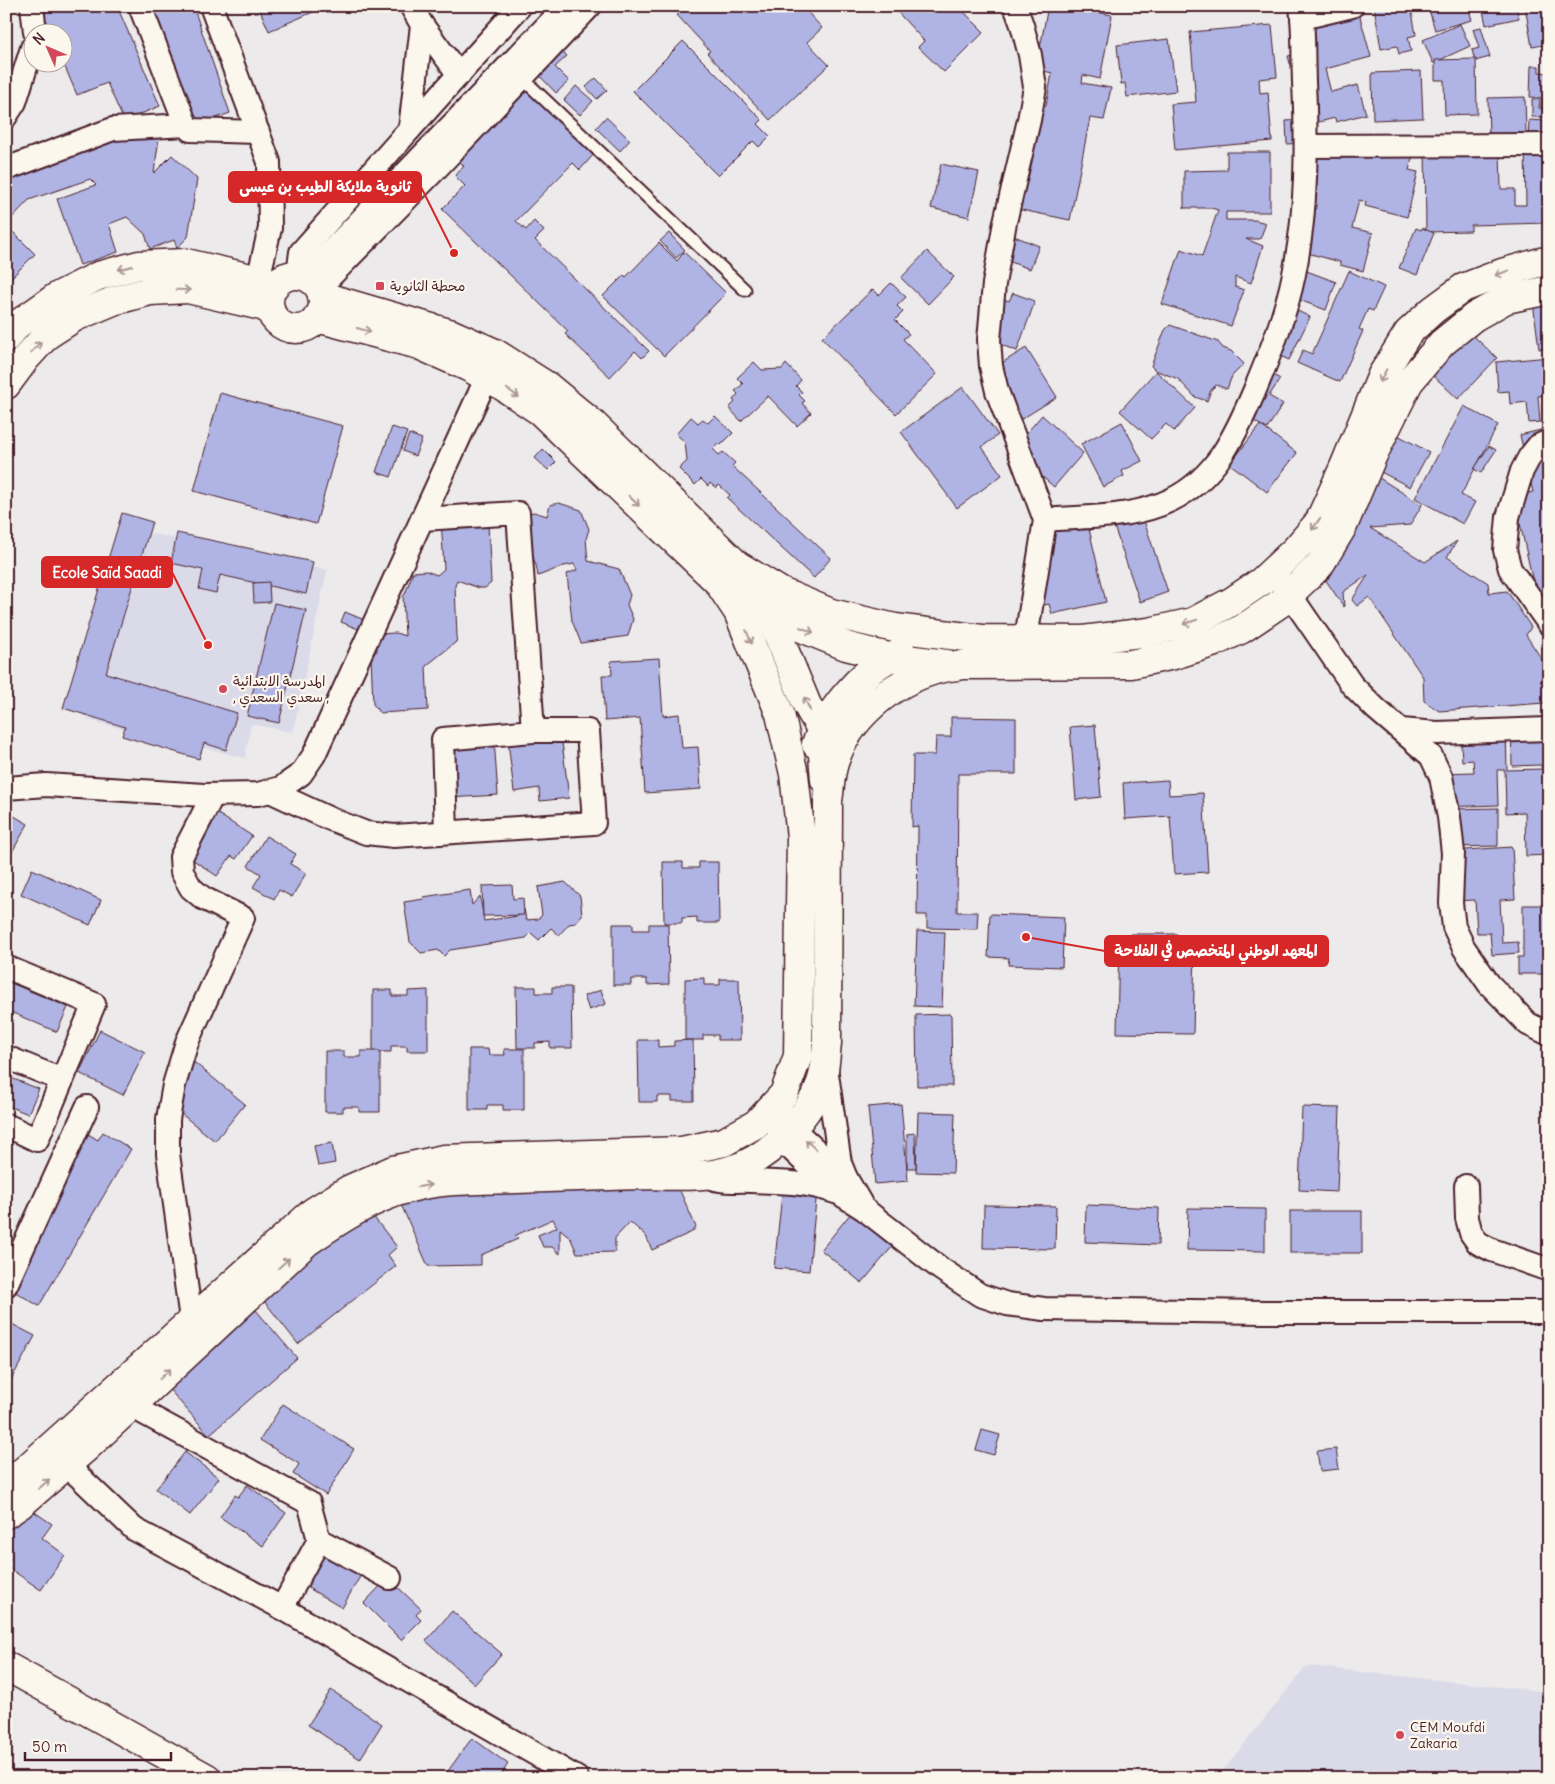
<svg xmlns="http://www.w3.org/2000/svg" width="1555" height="1784" font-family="Delius,'Playpen Sans Arabic',sans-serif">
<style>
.built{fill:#dadae9}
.building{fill:#afb4e5;stroke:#4a1f2b}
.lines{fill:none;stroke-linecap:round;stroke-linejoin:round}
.service-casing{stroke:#4a1f2b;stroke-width:15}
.minor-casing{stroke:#4a1f2b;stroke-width:26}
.tertiary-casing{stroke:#4a1f2b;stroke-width:31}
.secondary-casing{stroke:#4a1f2b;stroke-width:31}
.service{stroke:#fbf7ec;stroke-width:11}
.minor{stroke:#fbf7ec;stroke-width:22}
.tertiary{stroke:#fbf7ec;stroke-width:28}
.secondary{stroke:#fbf7ec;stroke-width:28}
.oneway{stroke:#ab9695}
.poi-dot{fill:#d1495b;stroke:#fbf7ec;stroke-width:2}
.labels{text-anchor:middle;stroke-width:4.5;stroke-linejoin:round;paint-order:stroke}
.poi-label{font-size:14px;fill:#4a1f2b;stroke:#fbf7ec;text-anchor:start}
.leader{fill:none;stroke:#d62828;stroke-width:2}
.callout-dot{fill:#d62828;stroke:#fbf7ec;stroke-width:2}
.callout{fill:#d62828;stroke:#d62828;stroke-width:2}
.callout-label{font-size:15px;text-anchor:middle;font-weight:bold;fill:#fff}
</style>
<rect width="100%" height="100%" fill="#eceaeb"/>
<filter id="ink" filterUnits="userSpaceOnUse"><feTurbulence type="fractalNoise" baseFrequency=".02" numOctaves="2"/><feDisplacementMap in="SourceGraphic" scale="10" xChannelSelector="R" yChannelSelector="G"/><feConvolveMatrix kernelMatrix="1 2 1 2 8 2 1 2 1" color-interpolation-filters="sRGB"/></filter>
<g filter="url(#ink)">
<!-- built -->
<g class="built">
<path d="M128 529 327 570 293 732 251 724 245 758 88 720Z"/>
<path d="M1307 1666 1549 1692V1778H1217Z"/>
</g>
<!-- building -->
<g class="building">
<path d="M40 6H117L160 106 124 121 107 83 77 95 62 60V32H51Z"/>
<path d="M140 6H193L230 113 183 130Z"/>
<path d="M258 6H327L269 31Z"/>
<path d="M686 6H802L822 28 807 42 829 65 770 120 707 53 710 51 677 15Z"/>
<path d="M892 6H958L984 32 944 72 918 47 924 41Z"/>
<path d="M1048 6H1066L1112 15 1100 79 1083 75 1082 83 1111 88 1104 120 1090 118 1070 220 1012 208 1038 105 1046 106 1052 73 1036 69Z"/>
<path d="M1305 6H1357L1371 57 1325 69 1331 92 1358 85 1366 114 1336 122 1335 118 1307 125 1288 56 1310 50Z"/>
<path d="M1374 6H1411L1416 35 1408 37 1411 51 1399 54 1397 46 1381 49Z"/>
<path d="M1428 6H1468L1472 20 1435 30Z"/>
<path d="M1482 6H1516L1519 18 1486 25Z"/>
<path d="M1525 6H1549V44L1532 47Z"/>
<path d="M1460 24 1470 46 1433 63 1423 40Z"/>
<path d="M1272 25 1277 77 1259 79 1260 93 1268 92 1272 141 1175 150 1171 104 1196 102 1190 32Z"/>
<path d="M1481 27 1490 57 1475 61 1472 50 1479 48 1473 29Z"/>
<path d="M1169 39 1176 91 1127 97 1125 83 1121 84 1117 45Z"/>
<path d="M683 41 762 120 758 124 770 136 759 147 753 141 718 176 633 91Z"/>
<path d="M561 50 567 56 555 67 569 81 556 93 537 73Z"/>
<path d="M1476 59 1477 114 1445 115 1444 80H1435V60Z"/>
<path d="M1531 66H1539V72L1549 73V107H1541L1542 98 1530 97Z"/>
<path d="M6 67 16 73 10 83 6 80Z"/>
<path d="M1421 71 1423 118 1373 120 1372 73Z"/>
<path d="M596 78 607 90 597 99 586 87Z"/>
<path d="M524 86 594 154 580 170 573 163 516 221 526 230 534 221 544 231 535 240 649 351 642 358 635 351 610 377 565 334 568 331 442 209 465 186 455 176 464 166 455 157Z"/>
<path d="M576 86 593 101 580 115 564 100Z"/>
<path d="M1525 97 1526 133 1489 135 1488 98Z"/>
<path d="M1532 99H1540L1539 108 1549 109V117H1532Z"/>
<path d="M606 117 630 140 620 151 596 128Z"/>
<path d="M1300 120 1302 143 1287 144 1286 121Z"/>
<path d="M1529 120 1546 121V124H1549V138L1528 143Z"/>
<path d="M134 127 160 131 154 173 172 155 197 179 188 237 177 248 174 240 150 249 145 234 127 217 109 224 118 252 80 265 57 199 96 185 90 179 29 200 6 224V172Z"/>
<path d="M1368 140 1414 151 1409 170 1418 172 1407 217 1365 206 1366 202 1359 200 1352 228 1373 233 1363 271 1340 265V262L1304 252 1314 211 1296 207 1311 146 1363 158Z"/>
<path d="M1425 143 1500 149 1501 189H1515V205H1526L1525 145H1549V223L1471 225V231L1426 232Z"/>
<path d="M1227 152H1270V212H1226V220H1255L1266 223 1260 239H1246L1263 246 1251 283 1235 277V287L1244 290 1231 326 1162 304 1181 249 1202 256 1218 210 1211 208H1184V171L1227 170Z"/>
<path d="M941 164 979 172 969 217 931 208Z"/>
<path d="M1416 228 1421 230 1422 228 1434 233 1417 275 1399 268Z"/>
<path d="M11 230 35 254 6 283V235Z"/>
<path d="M669 233 685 250 676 258 660 241Z"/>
<path d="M1014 236 1039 246 1030 269 1005 260Z"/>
<path d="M659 243 677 261 684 252 726 293 664 356 603 296 624 275 626 277Z"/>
<path d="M927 251 954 277 928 304 901 278Z"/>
<path d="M1296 267 1336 282 1326 310 1286 295Z"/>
<path d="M1349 271 1384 287 1373 311 1368 309 1359 329 1363 331 1340 382 1297 363 1303 350 1312 354Z"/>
<path d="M891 283 906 297 897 306 903 312 895 320 909 334 903 339 937 374 896 414 822 338 873 289 879 295Z"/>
<path d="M1013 293 1035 301 1017 351 986 339 1000 298 1009 301Z"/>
<path d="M1549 300V347L1539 349 1533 302Z"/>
<path d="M1281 303 1310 317 1289 360 1261 347Z"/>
<path d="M1170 325 1218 342 1223 348 1231 351 1244 364 1232 376 1227 389 1216 385 1211 390 1207 401 1195 397 1178 379 1155 370 1151 366 1165 330Z"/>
<path d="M1463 326 1497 358 1458 399 1424 367Z"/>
<path d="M1026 348 1057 397 1020 420 989 371Z"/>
<path d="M1549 357V395L1538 396 1540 422 1529 423 1527 402 1510 404 1509 391 1498 392 1496 362Z"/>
<path d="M754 362 762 370 782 369 786 364 801 380 796 386 802 392 799 395 805 401 802 403 811 413 797 426 768 396 741 421 729 408 735 402 733 400 738 394 735 391 743 384 737 378Z"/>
<path d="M1260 367 1280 379 1269 396 1283 404 1267 429 1234 409Z"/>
<path d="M1156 371 1195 408 1174 431 1166 424 1151 439 1120 411Z"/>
<path d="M963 387 998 435 982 447 1002 475 957 508 901 432Z"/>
<path d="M220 393 343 426 316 524 194 491Z"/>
<path d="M1464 406 1498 425 1461 495 1475 502 1463 524 1415 498Z"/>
<path d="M1042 415 1083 453 1054 487 1012 450Z"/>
<path d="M715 416 733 433 721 445 719 443 713 449 719 455 723 452 735 463 732 466 831 558 814 578 727 498 730 495 719 485 716 488 710 483 708 486 701 479 695 485 679 469 687 461 685 442 676 434 691 417 698 423 703 419 708 423Z"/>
<path d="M1122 422 1142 461 1122 471 1124 476 1103 487 1081 444Z"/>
<path d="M1260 425 1297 453 1267 492 1230 464Z"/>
<path d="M392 427 407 432 391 477 376 472Z"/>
<path d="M1549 428V607L1539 609 1514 496 1533 492 1520 435Z"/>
<path d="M1392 432 1429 452 1410 487 1373 468Z"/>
<path d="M409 434 422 439 415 456 403 451Z"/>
<path d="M1489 446 1496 450 1481 473 1474 469Z"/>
<path d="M543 449 556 462 548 470 535 458Z"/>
<path d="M1373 474 1422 505 1410 525 1370 528 1425 562 1457 541 1447 557 1488 583 1489 593 1507 591 1531 627 1526 635 1548 669 1540 682 1549 676V696L1544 703 1439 711 1424 701 1423 677 1369 597 1357 606 1352 600 1368 575 1343 592 1344 607 1310 557Z"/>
<path d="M559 503 581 510 589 529 586 539 588 561 619 569 630 595 627 605 633 619 628 636 581 643 572 621 567 574 577 570 574 564 564 566 538 576 536 565 530 550 525 514 534 512 547 516 550 505Z"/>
<path d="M1139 506 1168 592 1140 602 1108 509Z"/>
<path d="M122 513 152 522 106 673 237 713 226 750 204 743 199 759 122 736 125 727 63 708Z"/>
<path d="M1086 516 1106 602 1052 614 1049 604 1029 608 1025 588 1032 527Z"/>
<path d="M441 518 488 524 491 583 485 588H479L457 580 455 586 457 636 456 642 426 666 428 710 380 713 373 704 371 656 377 651 376 634 396 633 405 636 403 596 405 594 413 572 426 571 437 575 444 569Z"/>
<path d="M177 533 313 562 306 594 220 575 216 593 199 589 203 570 171 563Z"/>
<path d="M269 582 270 602 254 603 253 583Z"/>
<path d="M274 603 306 610 279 723 247 716Z"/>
<path d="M345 612 367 621 363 631 341 622Z"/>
<path d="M659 658 663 716 679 714 682 748 698 747 701 789 645 793 640 718 605 721 602 675H612L611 661Z"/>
<path d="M951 717 1016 718V774H958L957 912H978L977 929 927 928V915H917L918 826 912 827 913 755H935L936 737H951Z"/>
<path d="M493 725 498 795 449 798 445 737Z"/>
<path d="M1095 725 1101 797 1076 800 1070 727Z"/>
<path d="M1506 725 1507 770 1542 769 1541 765 1512 766 1511 728 1549 727V855L1526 856 1525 812 1506 813 1505 770H1497L1498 805 1444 807 1443 773 1474 772 1473 760 1462 761 1460 727Z"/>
<path d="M560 726 569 798 540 801 539 788 514 792 507 733Z"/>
<path d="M1168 780 1169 795 1203 793 1208 872 1174 874 1170 816 1125 819 1123 783Z"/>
<path d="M1498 808V846L1453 847V809Z"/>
<path d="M215 812 252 836 236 859 231 856 217 876 186 855Z"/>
<path d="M14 816 28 824 8 859 6 828Z"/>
<path d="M266 836 296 854 290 864 306 873 292 897 279 890 274 899 253 887 261 874 248 866Z"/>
<path d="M1512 847 1515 899 1500 900 1502 943 1518 942 1519 953 1492 955 1490 933H1477L1475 900 1454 901 1451 851Z"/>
<path d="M663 862H683V868H699V862H718L719 923H697V917L682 918V923H664Z"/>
<path d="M32 869 101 900 90 925 21 894Z"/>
<path d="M565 882 580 896 582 915 575 923 569 924 559 935 551 928 539 940 531 933 526 938 450 950 444 956 438 950 421 953 410 942 404 902 424 899 423 897 470 890 472 905 480 896 484 921 518 916 524 909 526 920 538 919 542 915 538 887Z"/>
<path d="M512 885 513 899 523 898 524 915 483 916 482 886Z"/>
<path d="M1523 905H1549V974H1518V957H1523Z"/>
<path d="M990 914 1064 917 1062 967 1008 965 1009 958 988 957Z"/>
<path d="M613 924H633V930H649V924H668L669 984 647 985V979H631V985H613Z"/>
<path d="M917 931 945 932 942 1007 914 1006Z"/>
<path d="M1131 934H1177L1176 944 1195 945 1193 1034 1117 1033 1119 938H1131Z"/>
<path d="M704 978V985H720V979H739L740 1040H718V1035H703V1040H685V979Z"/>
<path d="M6 981 68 1007 57 1032 6 1010Z"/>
<path d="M516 987H536V993H552V987H571L572 1048H550V1042L535 1043V1048H517Z"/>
<path d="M373 990H392V996H408V991L428 990V1051H407V1046H391V1052H373Z"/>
<path d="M601 990 606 1004 589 1010 584 996Z"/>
<path d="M951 1014 952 1086H917L916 1015Z"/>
<path d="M100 1030 145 1052 123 1095 79 1073Z"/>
<path d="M638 1040H658V1047L674 1046V1041L693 1040 694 1101H672V1096H657V1102H639Z"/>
<path d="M469 1049H488L489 1055H505L504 1049H524V1110H503V1105H487V1110H469Z"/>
<path d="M325 1051H344V1057H361V1051H380V1112H359V1107H343V1112H325Z"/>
<path d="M190 1059 245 1104 215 1141 170 1105Z"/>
<path d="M6 1076 39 1089 28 1114 6 1105Z"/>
<path d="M901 1104 908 1181 875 1184 868 1107Z"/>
<path d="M1302 1107 1340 1108 1337 1192 1299 1190Z"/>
<path d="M918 1112 955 1113 953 1173 916 1172Z"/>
<path d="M85 1132 98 1140 103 1132 131 1149 39 1306 12 1290 19 1259 77 1159 72 1156Z"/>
<path d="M915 1133 916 1168H907V1134Z"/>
<path d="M332 1143 335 1163 318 1166 314 1146Z"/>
<path d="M673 1175 696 1227 692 1232 652 1250 646 1236 630 1222 615 1238V1252L577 1253 570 1237 560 1229V1254L552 1247H543L538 1235 557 1227 553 1219 516 1235 515 1236 518 1239 481 1255V1265L428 1266 396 1193Z"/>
<path d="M784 1176 818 1180 809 1271 774 1268Z"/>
<path d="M355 1193 397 1247 388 1255 396 1266 298 1344 250 1283Z"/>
<path d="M984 1205 1056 1206 1055 1249 983 1248Z"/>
<path d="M1086 1205 1159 1208 1158 1245 1085 1242Z"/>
<path d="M1188 1208 1265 1209V1251L1187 1250Z"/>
<rect x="1290" y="1211" width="72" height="42"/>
<path d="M851 1213 892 1247 862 1283 821 1250Z"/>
<path d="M249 1302 297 1358 209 1435 155 1373Z"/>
<path d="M6 1321 35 1336 6 1389Z"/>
<path d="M283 1404 354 1449 326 1495 293 1474 299 1464 260 1440Z"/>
<path d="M982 1430 1000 1435 994 1455 976 1450Z"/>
<path d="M1336 1449 1339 1469 1320 1471 1317 1451Z"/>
<path d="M185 1452 219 1478 190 1515 156 1489Z"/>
<path d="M247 1485 286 1513 263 1546 220 1517 235 1495 238 1497Z"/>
<path d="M23 1504 52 1524 42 1538 65 1555 41 1590 6 1566 12 1557 6 1553V1534L9 1530 6 1528Z"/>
<path d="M321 1548 362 1573 342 1608 300 1583Z"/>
<path d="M388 1578 421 1609 416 1615 421 1620 401 1640 364 1603Z"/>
<path d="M452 1611 502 1654 475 1684 426 1641Z"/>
<path d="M331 1690 382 1724 360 1759 308 1725Z"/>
<path d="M472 1738 508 1764 499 1778H449L445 1775Z"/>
<path d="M1466 1773 1467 1778H1420Z"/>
</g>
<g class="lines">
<defs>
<path id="service" d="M522 78 745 290"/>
<g id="minor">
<path d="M32 6 35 32"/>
<path d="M140 6 186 125"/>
<path d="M211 6 269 162 270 228 258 280"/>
<path d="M1015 6 1022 25 1030 55 1035 87 1029 120 1005 222 994 284 989 340 991 366 997 391 1045 520 1023 657"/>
<path d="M1302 18 1352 6"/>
<path d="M422 25 459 75"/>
<path d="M6 116 15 102 32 48"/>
<path d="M410 129 520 6"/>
<path d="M1307 146 1549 145"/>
<path d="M6 169 113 129 186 125 190 130 258 132"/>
<path d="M298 275 301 252 410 129 422 25 411 6"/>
<path d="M306 277 566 6"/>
<path d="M319 288 432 173 590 6"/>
<path d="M1549 441 1538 446 1530 456 1522 471 1508 517 1505 550 1510 569 1549 624"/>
<path d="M1045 520C1087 516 1132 519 1171 500 1216 478 1235 436 1254 392 1270 354 1286 314 1294 274 1307 211 1307 146 1304 82 1303 57 1304 31 1301 6"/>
<path d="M1273 570 1352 685 1376 709 1431 756 1441 777 1449 817 1453 853 1451 903 1454 927 1464 948 1489 984 1528 1024 1549 1034"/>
<path d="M1401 730 1437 733 1549 729"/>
<path d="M6 788 46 785 204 795 258 794 281 788 301 774 314 755 487 377 492 361"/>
<path d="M270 791 328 818 366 833 394 836 594 823 588 731H533L518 513 422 519"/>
<path d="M446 832 443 739 533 731"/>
<path d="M6 967 94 1004 37 1140 6 1125"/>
<path d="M6 1057 62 1080"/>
<path d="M826 1067 838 1150 840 1163 846 1178"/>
<path d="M784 1094 778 1116 779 1134 790 1148 834 1190 864 1209 941 1269 980 1295 1007 1304 1044 1309 1265 1312H1549"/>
<path d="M776 1123 792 1128 846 1178 861 1204"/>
<path d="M712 1178C725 1183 736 1180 750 1181 782 1182 805 1182 835 1192"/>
<path d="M1466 1186 1467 1218 1471 1233 1478 1243 1492 1250 1549 1270"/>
<path d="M6 1285 87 1107"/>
<path d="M193 1334 168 1154V1119L174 1085 187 1042 243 918 203 898 191 888 182 872 181 857 213 795"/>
<path d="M131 1406 309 1503 319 1540 390 1578"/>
<path d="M67 1465 134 1529 282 1608 577 1778"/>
<path d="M282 1608 319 1540"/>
</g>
<g id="tertiary">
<circle cx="296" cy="302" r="27"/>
<path d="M322 296 452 334 495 353 547 386 593 424 737 565 781 592 831 613 895 628 982 639 1083 640 1149 632 1193 622 1231 602 1262 581 1295 550 1319 522 1344 467 1382 375 1408 333 1433 310 1463 288 1502 273 1541 262 1549 261"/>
<path d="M6 338 18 324 58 296 98 276 139 265 186 263 276 284"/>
<path d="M6 385 26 358 47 335 75 317 113 301 150 291 188 289 270 308"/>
<path d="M726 587 765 613 846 646 889 657 947 664"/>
<path d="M762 607 778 635 807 705 821 729 825 780"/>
<path d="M816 744C828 711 867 663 902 653"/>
<path d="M6 1485 26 1469 313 1212 350 1189 393 1170 444 1159 682 1151 724 1142 756 1124 784 1094 798 1056 801 837 794 774 780 714 738 612 718 582 540 411 501 385 466 366 419 345 317 318"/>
<path d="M6 1514 21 1504 86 1448 307 1242C339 1220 372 1198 410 1188 444 1179 481 1180 516 1179 557 1178 599 1176 640 1175 669 1175 702 1179 730 1170 768 1160 813 1114 823 1076 825 1066 826 1054 827 1043L828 801C830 789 830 775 834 763 848 718 891 683 935 670 944 667 953 667 962 665L1131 664 1174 655 1212 643 1242 629 1279 604 1319 566 1343 526 1372 457 1409 382 1442 343 1474 317 1506 299 1549 290"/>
</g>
<path id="secondary" d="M6 1666 207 1778"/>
</defs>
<!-- service casing -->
<use href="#service" class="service-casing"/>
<!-- minor casing -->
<use href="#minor" class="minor-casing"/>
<!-- tertiary casing -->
<use href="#tertiary" class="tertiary-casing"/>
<!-- secondary casing -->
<use href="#secondary" class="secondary-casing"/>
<!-- service -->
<use href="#service" class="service"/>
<!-- minor -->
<use href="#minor" class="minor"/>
<!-- tertiary -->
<use href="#tertiary" class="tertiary"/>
<!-- secondary -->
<use href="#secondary" class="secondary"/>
</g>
<!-- one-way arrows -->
<defs><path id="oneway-shaft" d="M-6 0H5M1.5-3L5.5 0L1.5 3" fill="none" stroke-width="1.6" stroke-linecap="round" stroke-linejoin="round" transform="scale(1.25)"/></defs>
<g class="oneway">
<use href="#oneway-shaft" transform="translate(125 268) rotate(165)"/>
<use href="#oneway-shaft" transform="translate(1502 273) rotate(161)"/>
<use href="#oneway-shaft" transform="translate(183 290) rotate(1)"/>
<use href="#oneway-shaft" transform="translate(364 330) rotate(15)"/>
<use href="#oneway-shaft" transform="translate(36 347) rotate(-47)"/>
<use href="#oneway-shaft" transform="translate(1383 376) rotate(117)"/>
<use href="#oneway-shaft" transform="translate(513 393) rotate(35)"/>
<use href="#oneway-shaft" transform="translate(634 501) rotate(44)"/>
<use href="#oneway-shaft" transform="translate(1316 524) rotate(125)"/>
<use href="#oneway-shaft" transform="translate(1190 622) rotate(162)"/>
<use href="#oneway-shaft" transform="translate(807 630) rotate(23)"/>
<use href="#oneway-shaft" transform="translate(749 637) rotate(68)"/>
<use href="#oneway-shaft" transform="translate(807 704) rotate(-116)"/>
<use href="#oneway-shaft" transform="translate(811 1145) rotate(-137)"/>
<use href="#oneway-shaft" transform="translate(424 1186) rotate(-9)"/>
<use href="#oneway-shaft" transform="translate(284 1263) rotate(-42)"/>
<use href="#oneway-shaft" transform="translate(165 1374) rotate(-43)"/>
<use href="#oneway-shaft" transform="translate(44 1484) rotate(-41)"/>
</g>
</g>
<!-- markers -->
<g class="poi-dot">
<rect x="375" y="281" width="10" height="10" rx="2.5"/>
<circle cx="223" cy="689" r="5"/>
<circle cx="1400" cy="1735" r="5"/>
</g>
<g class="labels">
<!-- poi labels -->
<g class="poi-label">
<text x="390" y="291">محطة الثانوية</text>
<text x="233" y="686">المدرسة الابتدائية<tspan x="233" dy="16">, سعدي السعدي ,</tspan></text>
<text x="1410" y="1732">CEM Moufdi<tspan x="1410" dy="16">Zakaria</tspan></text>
</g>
</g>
<!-- callouts -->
<path class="leader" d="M454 253L421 187M208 645L172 572M1026 937L1105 951"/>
<g class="callout-dot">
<circle cx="454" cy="253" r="5"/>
<circle cx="208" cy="645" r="5"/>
<circle cx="1026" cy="937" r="5"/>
</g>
<g class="callout">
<rect x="229" y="172" width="192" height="30" rx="5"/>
<rect x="42" y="557" width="130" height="30" rx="5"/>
<rect x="1105" y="936" width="223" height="30" rx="5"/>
</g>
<g class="callout-label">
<text x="325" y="192">ثانوية ملايكة الطيب بن عيسى</text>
<text x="107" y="578">Ecole Saïd Saadi</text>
<text x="1216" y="956">المعهد الوطني المتخصص في الفلاحة</text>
</g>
<!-- margin -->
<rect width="1555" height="1784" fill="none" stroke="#fbf7ec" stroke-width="25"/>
<rect x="12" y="12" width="1530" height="1759" fill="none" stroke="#4a1f2b" stroke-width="2" filter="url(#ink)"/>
<!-- north arrow -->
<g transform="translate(48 48) rotate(315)"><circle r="24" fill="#fbf7ec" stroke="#b4a19f"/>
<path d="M0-4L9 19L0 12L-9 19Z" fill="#d1495b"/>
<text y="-8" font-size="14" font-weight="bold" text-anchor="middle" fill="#4a1f2b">N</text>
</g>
<!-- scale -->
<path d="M25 1752v8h146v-8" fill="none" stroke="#4a1f2b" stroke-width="2.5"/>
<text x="32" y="1752" font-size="15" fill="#4a1f2b" stroke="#fbf7ec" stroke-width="4" paint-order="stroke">50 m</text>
</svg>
